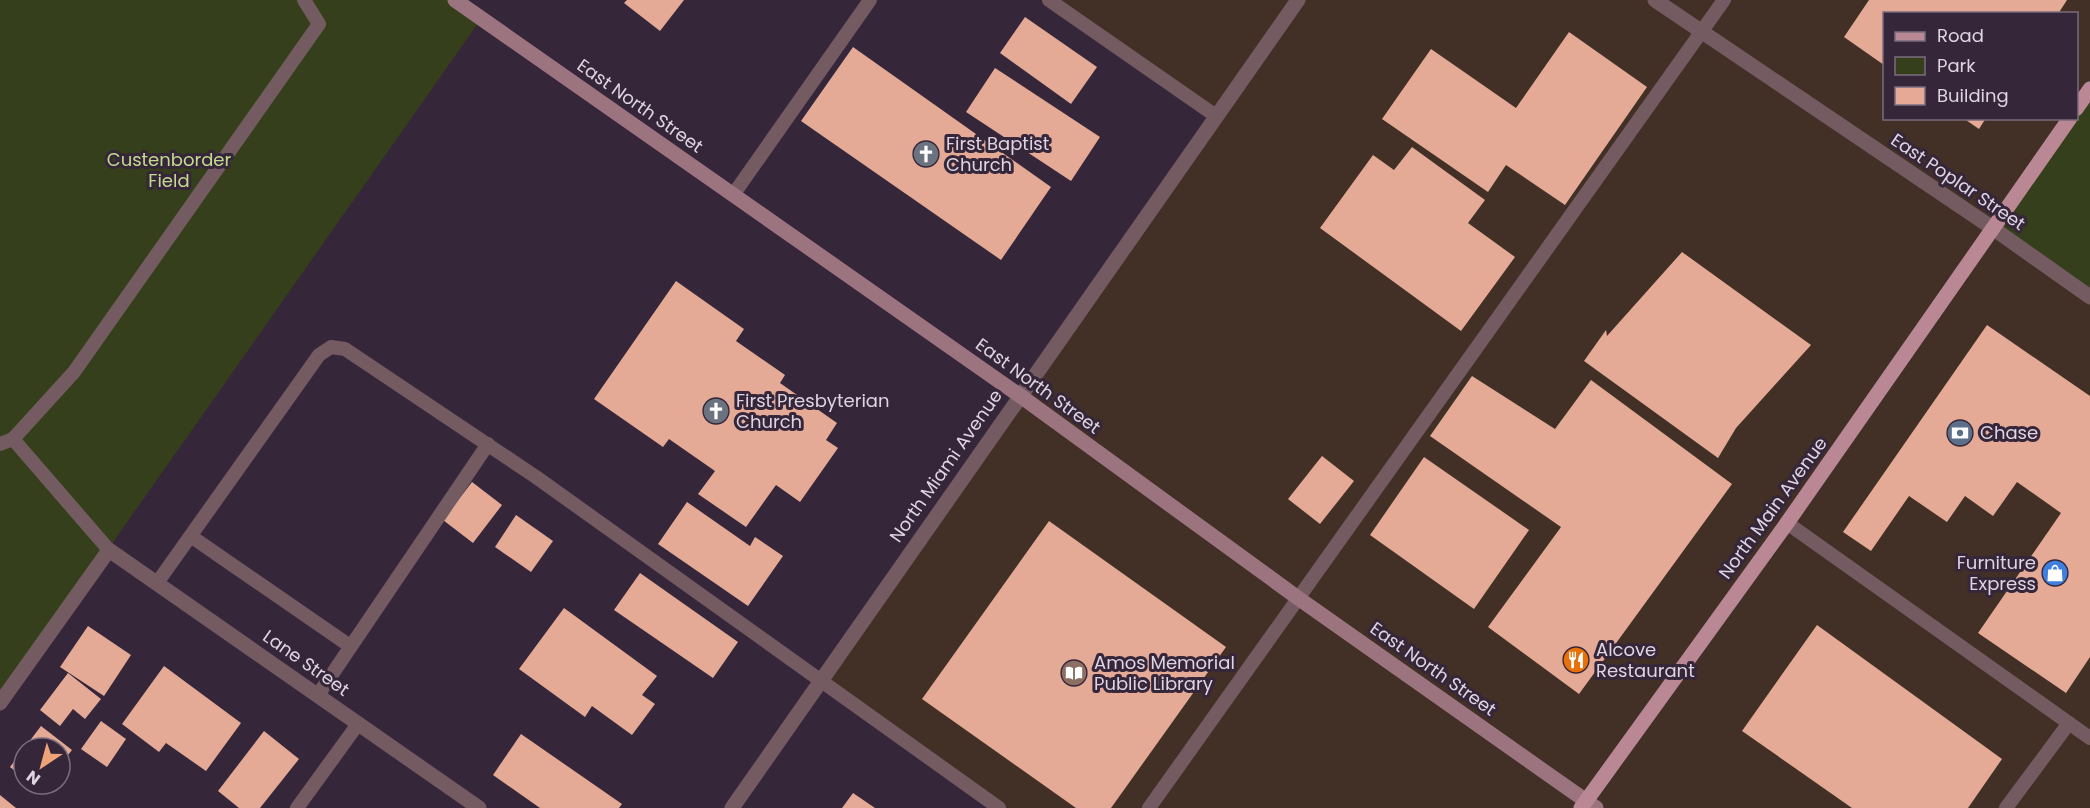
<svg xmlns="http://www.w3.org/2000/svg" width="2090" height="808" font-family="Poppins,sans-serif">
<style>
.commercial{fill:#423027}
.green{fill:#353f1b}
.building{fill:#e4aa96}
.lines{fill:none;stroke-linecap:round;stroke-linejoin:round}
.lane{stroke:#745b61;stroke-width:14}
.street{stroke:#745b61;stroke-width:15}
.secondary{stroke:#9b747f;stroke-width:15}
.primary{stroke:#ba8895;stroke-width:15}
.labels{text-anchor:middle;stroke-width:6;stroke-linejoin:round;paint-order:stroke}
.street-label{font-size:18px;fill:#dfd5e2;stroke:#36263a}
.poi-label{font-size:18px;fill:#dfd5e2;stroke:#36263a;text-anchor:start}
.park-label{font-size:18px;fill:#c3db8d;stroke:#36263a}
</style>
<rect width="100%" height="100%" fill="#36263a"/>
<!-- commercial -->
<path class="commercial" d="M1049 0H2090V89L2077 109 2076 14H1884V118L2070 119 2090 297V808H999L822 679 1216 117Z"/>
<!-- green -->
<g class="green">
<path d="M0 0H455L481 19 0 703Z"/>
<path d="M2090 89V297L1994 229Z"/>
</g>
<!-- building -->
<g class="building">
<path d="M627 0H684L660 31 624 3Z"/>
<path d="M1869 0H2067L2058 14H1884V65L1844 37Z"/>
<path d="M1025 17 1097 67 1071 104 1000 53Z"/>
<path d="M1569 32 1647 87 1565 205 1506 165 1488 192 1382 119 1431 49 1516 108Z"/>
<path d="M853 47 1051 187 1001 260 801 121Z"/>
<path d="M995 68 1100 137 1071 181 966 112Z"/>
<path d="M1963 118H1986L1979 129Z"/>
<path d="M1412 147 1485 200 1468 223 1515 257 1461 331 1320 228 1373 155 1394 170Z"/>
<path d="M1682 252 1811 345 1736 428 1718 458 1584 361 1606 330 1607 336Z"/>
<path d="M676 281 744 329 736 341 785 375 780 383 837 423 826 440 838 448 800 502 776 485 746 527 698 494 715 471 669 439 663 447 594 399Z"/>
<path d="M1987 325 2090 396V657L2066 693 1978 633 2061 513 2017 482 1993 516 1965 496 1947 522 1909 496 1871 551 1843 532Z"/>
<path d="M1472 376 1555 429 1591 380 1732 484 1579 694 1488 627 1561 527 1430 436Z"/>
<path d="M1322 456 1354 481 1320 524 1288 499Z"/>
<path d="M1424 457 1529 530 1474 609 1370 535Z"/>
<path d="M472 482 502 505 473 543 443 520Z"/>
<path d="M687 502 750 546 755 537 783 556 748 606 658 544Z"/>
<path d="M516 515 553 541 531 572 495 547Z"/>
<path d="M1049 521 1226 647 1111 808H1076L922 699Z"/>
<path d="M640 573 738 642 713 678 614 610Z"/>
<path d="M564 608 657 676 642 695 655 704 632 735 592 706 585 717 519 669Z"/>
<path d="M1817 625 2002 759 1968 808H1852L1742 731Z"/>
<path d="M88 626 131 655 104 696 60 667Z"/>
<path d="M164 666 241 723 206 771 166 743 159 752 122 724Z"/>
<path d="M68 673 101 699 85 719 73 709 60 726 40 710Z"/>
<path d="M101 721 126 739 107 767 81 749Z"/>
<path d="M41 726 72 750 60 765V748H24V778L10 767Z"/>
<path d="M264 731 299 759 260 808H239L218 791Z"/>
<path d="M521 734 622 804 619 808H540L493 775Z"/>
<path d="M853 793 875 808H842Z"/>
<path d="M0 795 16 808H0Z"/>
</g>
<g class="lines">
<!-- lane -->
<g class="lane">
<path d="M1049 0 1216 116"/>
<path d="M733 195 870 0"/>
<path d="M13 439 74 372 319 24 304 0"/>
<path d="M0 444 13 439 109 550"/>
<path d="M1787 523 2090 738"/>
<path d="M192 537 350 646"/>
<path d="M157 583 319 355 331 347 345 349 536 477 999 808"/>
<path d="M318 695 488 444"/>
<path d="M297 808 358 724"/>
<path d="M1149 808 1724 0"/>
<path d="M2006 808 2069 723"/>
</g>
<!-- street -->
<g class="street">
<path d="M1655 0 1994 229 2090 297"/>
<path d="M0 703 109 550 479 808"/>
<path d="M732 808 1298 0"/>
</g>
<!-- secondary -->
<path class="secondary" d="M455 0 1019 395 1298 598 1596 808"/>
<!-- primary -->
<g class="primary">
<path d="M2076 109 2090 89"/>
<path d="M1581 808 1787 523 2070 118"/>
</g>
</g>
<!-- icons -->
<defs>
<symbol id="church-disc" viewBox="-11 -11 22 22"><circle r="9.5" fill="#6b7280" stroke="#36263a"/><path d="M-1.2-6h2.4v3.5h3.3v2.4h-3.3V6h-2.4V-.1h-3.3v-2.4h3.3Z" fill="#fff"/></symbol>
<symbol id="bank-disc" viewBox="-11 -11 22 22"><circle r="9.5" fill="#5c6f8a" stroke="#36263a"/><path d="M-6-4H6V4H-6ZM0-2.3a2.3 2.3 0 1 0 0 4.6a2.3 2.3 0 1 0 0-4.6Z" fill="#fff"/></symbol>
<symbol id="shop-disc" viewBox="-11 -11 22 22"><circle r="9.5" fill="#3f7fe0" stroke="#36263a"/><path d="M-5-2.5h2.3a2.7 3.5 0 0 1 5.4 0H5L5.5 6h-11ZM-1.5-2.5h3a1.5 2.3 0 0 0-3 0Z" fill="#fff"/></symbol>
<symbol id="restaurant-disc" viewBox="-11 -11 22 22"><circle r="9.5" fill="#e8710a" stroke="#36263a"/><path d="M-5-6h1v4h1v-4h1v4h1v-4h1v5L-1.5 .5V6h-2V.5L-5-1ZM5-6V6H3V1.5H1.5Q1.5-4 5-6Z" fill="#fff"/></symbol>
<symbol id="library-disc" viewBox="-11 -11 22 22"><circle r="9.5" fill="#8d6e63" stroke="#36263a"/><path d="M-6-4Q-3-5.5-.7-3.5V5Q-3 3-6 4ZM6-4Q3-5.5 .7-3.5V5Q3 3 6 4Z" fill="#fff"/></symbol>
</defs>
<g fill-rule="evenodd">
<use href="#church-disc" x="911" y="139" width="30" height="30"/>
<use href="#church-disc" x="701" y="396" width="30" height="30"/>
<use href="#bank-disc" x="1945" y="418" width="30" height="30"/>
<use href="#shop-disc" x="2040" y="558" width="30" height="30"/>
<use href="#restaurant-disc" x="1561" y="645" width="30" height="30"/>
<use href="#library-disc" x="1059" y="658" width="30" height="30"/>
</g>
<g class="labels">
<!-- street labels -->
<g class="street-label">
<text transform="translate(640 106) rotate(35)" y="6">East North Street</text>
<text transform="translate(1958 182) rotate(34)" y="6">East Poplar Street</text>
<text transform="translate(1038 386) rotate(36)" y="6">East North Street</text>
<text transform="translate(946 466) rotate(-55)" y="6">North Miami Avenue</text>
<text transform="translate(1773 508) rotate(-54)" y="6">North Main Avenue</text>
<text transform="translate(306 663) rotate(35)" y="6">Lane Street</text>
<text transform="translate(1433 669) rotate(35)" y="6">East North Street</text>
</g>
<!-- poi labels -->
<g class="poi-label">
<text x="946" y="150">First Baptist<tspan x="946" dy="21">Church</tspan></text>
<text x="736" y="407">First Presbyterian<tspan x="736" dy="21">Church</tspan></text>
<text x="1980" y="439">Chase</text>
<text x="2036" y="569" text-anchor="end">Furniture<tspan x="2036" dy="21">Express</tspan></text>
<text x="1596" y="656">Alcove<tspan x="1596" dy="21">Restaurant</tspan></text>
<text x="1094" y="669">Amos Memorial<tspan x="1094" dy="21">Public Library</tspan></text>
</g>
<!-- park labels -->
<g class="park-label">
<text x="169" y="166">Custenborder<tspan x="169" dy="21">Field</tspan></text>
</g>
</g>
<!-- legend -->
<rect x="1883" y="12" width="195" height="108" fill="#36263a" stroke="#7a6c7d" stroke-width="1.5"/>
<rect x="1895" y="32" width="30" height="9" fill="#ba8895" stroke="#7a6c7d" stroke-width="1.5"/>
<text x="1937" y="42" font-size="18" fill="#dfd5e2">Road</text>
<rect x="1895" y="57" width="30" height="18" fill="#353f1b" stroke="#7a6c7d" stroke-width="1.5"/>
<text x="1937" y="72" font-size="18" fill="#dfd5e2">Park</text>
<rect x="1895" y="87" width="30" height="18" fill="#e4aa96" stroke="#7a6c7d" stroke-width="1.5"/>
<text x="1937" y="102" font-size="18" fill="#dfd5e2">Building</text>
<!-- north arrow -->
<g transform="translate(42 766) rotate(216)"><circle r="28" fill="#36263a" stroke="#7a6c7d" stroke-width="1.5"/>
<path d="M0-4.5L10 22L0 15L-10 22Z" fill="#efa378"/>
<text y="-9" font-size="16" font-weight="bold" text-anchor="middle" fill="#dfd5e2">N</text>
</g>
</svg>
